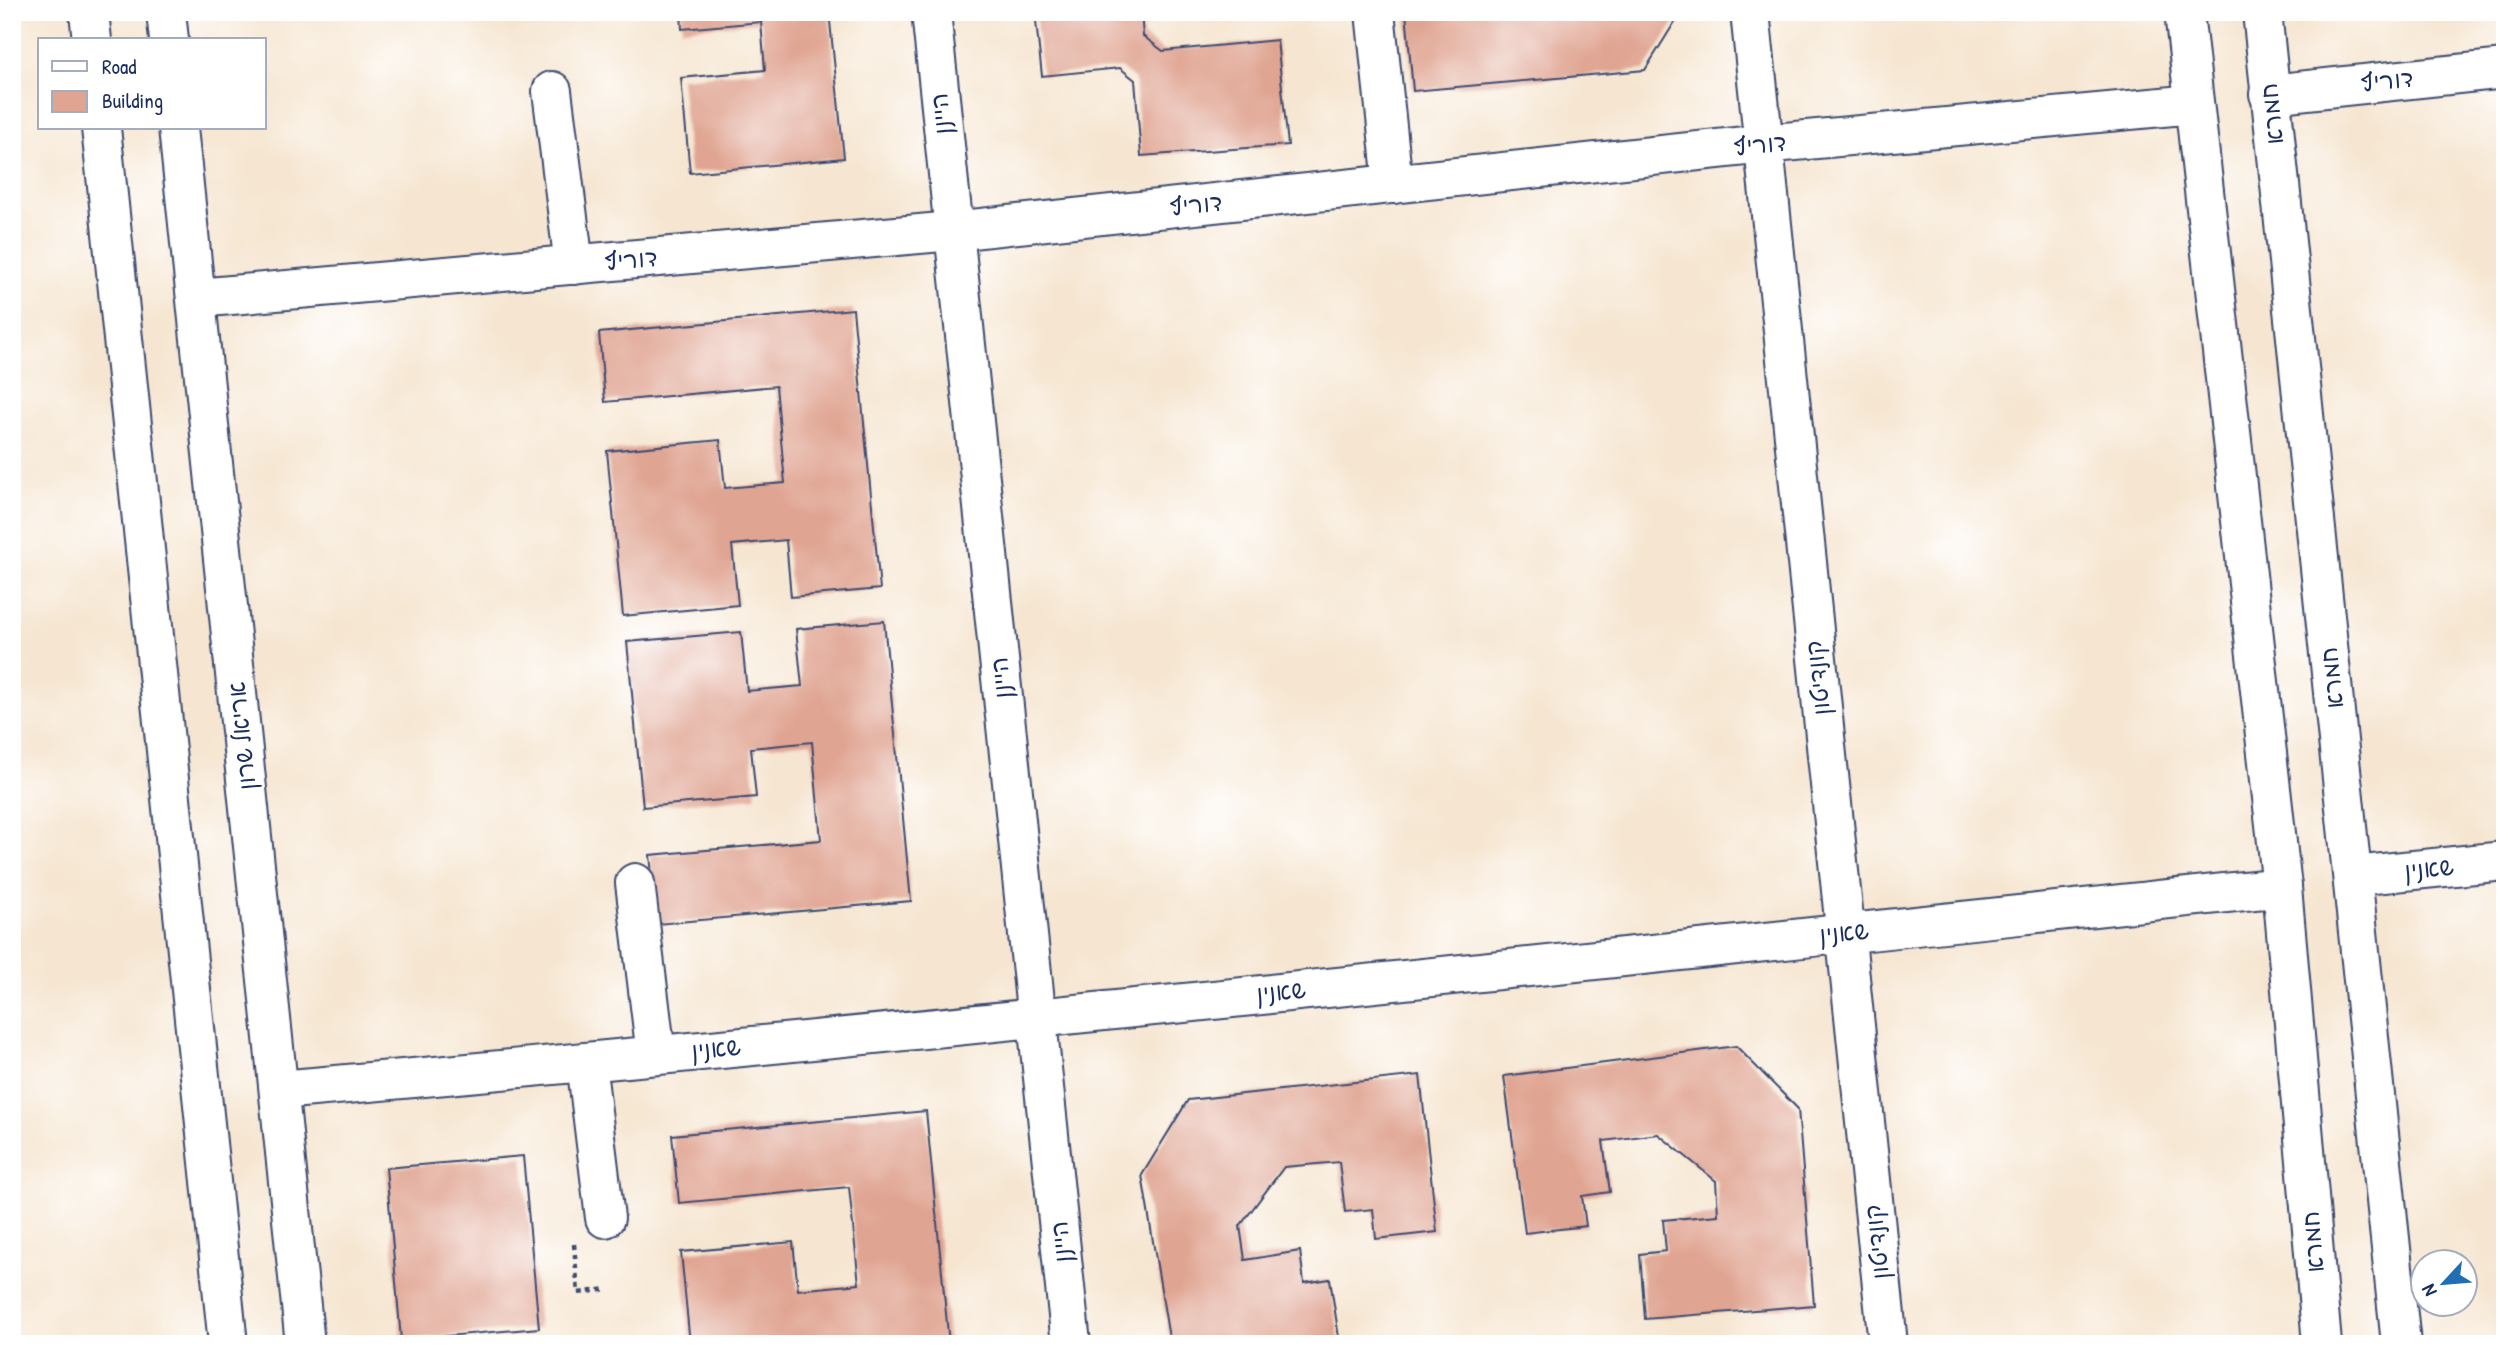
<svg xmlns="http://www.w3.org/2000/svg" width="2517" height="1356" font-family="'Patrick Hand','Playpen Sans Hebrew',sans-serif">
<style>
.building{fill:#e0a492}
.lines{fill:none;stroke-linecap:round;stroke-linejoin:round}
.minor-casing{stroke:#3c4a6f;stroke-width:42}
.major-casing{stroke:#3c4a6f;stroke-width:42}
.path{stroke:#3c4a6f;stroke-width:4.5;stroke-dasharray:5 5;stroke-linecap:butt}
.minor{stroke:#fff;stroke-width:38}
.major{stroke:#fff;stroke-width:38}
.labels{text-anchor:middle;stroke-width:5;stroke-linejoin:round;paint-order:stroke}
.street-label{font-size:24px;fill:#1b2f5e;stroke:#fff}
</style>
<rect width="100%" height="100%" fill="#fff"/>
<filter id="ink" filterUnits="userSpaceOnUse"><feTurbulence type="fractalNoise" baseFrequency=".0143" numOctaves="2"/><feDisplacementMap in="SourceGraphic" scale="14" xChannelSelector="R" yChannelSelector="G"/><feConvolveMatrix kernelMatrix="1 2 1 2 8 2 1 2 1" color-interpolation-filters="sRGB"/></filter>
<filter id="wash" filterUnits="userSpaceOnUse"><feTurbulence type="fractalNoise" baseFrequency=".00686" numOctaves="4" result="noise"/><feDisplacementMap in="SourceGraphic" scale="28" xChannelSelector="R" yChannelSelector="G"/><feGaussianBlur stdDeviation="1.57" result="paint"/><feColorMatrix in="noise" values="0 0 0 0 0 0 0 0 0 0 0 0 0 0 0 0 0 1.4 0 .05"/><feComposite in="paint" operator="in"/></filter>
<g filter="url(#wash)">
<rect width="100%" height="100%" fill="#f6e6d1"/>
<g id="blocks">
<!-- building -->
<g class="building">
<path d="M681 12H829L844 158 690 173 681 78 765 70 761 22 682 29Z"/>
<path d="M1035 12H1141L1143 36 1163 51 1277 40 1288 145 1141 156 1135 80 1120 68 1042 76Z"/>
<path d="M1406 12H1681L1645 70 1413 91Z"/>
<path d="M853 309 880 589 791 597 786 540 732 545 738 605 623 616 607 451 720 440 725 488 785 483 776 386 605 402 599 333Z"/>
<path d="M884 621 911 901 657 924 650 855 821 840 812 742 751 748 756 797 643 807 627 642 741 632 747 691 802 686 796 629Z"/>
<path d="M1736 1046 1798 1109 1814 1305 1645 1319 1640 1254 1666 1251 1663 1220 1718 1215 1716 1181 1658 1134 1603 1141 1610 1192 1582 1196 1586 1226 1525 1233 1504 1076Z"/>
<path d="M1420 1075 1437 1232 1376 1239 1373 1209 1345 1212 1339 1162 1284 1167 1240 1226 1245 1260 1300 1251 1304 1283 1330 1279 1340 1344H1170L1142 1175 1188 1100Z"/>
<path d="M926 1111 949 1344H859V1342L690 1344 681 1252 793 1242 798 1290 859 1284 849 1187 679 1203 672 1135Z"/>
<path d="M523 1156 539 1328 401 1340 386 1168Z"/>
</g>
</g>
</g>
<g filter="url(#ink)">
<use href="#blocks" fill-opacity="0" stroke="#3c4a6f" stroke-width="2"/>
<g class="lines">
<defs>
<g id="minor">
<path d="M931 12 1071 1344"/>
<path d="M1375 12 1393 184"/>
<path d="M1750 12 1888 1344"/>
<path d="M2184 12 2282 887 2322 1344"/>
<path d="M2262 12 2401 1344"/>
<path d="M552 91 574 265"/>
<path d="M2269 94 2505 69"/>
<path d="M197 298 953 231 1764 144 2194 104"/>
<path d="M2353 876 2505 861"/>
<path d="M635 883 656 1055"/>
<path d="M586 1062 605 1218"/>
<path d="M279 1090C947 1031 1614 958 2282 887"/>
</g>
<g id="major">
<path d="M89 12 92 40"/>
<path d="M166 12 169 40"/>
<path d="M101 128 228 1344"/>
<path d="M178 128 305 1344"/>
</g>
</defs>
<!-- minor casing -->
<use href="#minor" class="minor-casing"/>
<!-- major casing -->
<use href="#major" class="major-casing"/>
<!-- path -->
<path class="path" d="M574 1244 578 1293 608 1289"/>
<!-- minor -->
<use href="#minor" class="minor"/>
<!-- major -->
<use href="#major" class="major"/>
</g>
</g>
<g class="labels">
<!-- street labels -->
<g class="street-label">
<text transform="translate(2387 81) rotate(-6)" y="8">דוריף</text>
<text transform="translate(941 114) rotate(-96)" y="8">היינן</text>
<text transform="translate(2272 114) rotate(-96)" y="8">חמרא</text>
<text transform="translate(1760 145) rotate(-6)" y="8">דוריף</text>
<text transform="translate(1196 205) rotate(-6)" y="8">דוריף</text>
<text transform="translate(631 260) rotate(-5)" y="8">דוריף</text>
<text transform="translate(1001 678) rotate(-96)" y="8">היינן</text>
<text transform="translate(1818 678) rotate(-96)" y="8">קונדיטון</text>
<text transform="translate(2332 678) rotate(-96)" y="8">חמרא</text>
<text transform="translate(242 736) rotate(-96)" y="8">אריאל שרון</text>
<text transform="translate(2429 869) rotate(-6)" y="8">שאנין</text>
<text transform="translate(1844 933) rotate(-6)" y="8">שאנין</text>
<text transform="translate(1281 992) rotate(-6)" y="8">שאנין</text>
<text transform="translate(716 1049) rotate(-6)" y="8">שאנין</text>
<text transform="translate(1061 1242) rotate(-96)" y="8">היינן</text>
<text transform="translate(1877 1242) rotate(-96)" y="8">קונדיטון</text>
<text transform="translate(2313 1242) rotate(-95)" y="8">חמרא</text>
</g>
</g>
<!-- margin -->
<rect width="2517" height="1356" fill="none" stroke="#fff" stroke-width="42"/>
<!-- legend -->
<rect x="38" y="38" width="228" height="91" fill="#ffffff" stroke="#a4acbf" stroke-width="2"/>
<rect x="52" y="61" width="35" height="10" fill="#ffffff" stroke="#a4acbf" stroke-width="2"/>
<text x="102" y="74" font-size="21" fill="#1b2f5e">Road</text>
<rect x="52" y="91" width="35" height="21" fill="#e0a492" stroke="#a4acbf" stroke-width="2"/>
<text x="102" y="108" font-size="21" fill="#1b2f5e">Building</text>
<!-- north arrow -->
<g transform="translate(2444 1283) rotate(244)"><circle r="33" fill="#ffffff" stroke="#a4acbf" stroke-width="2"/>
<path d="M0-5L12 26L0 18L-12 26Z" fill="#1f6fb2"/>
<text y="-10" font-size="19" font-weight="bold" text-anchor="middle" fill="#1b2f5e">N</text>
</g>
</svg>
